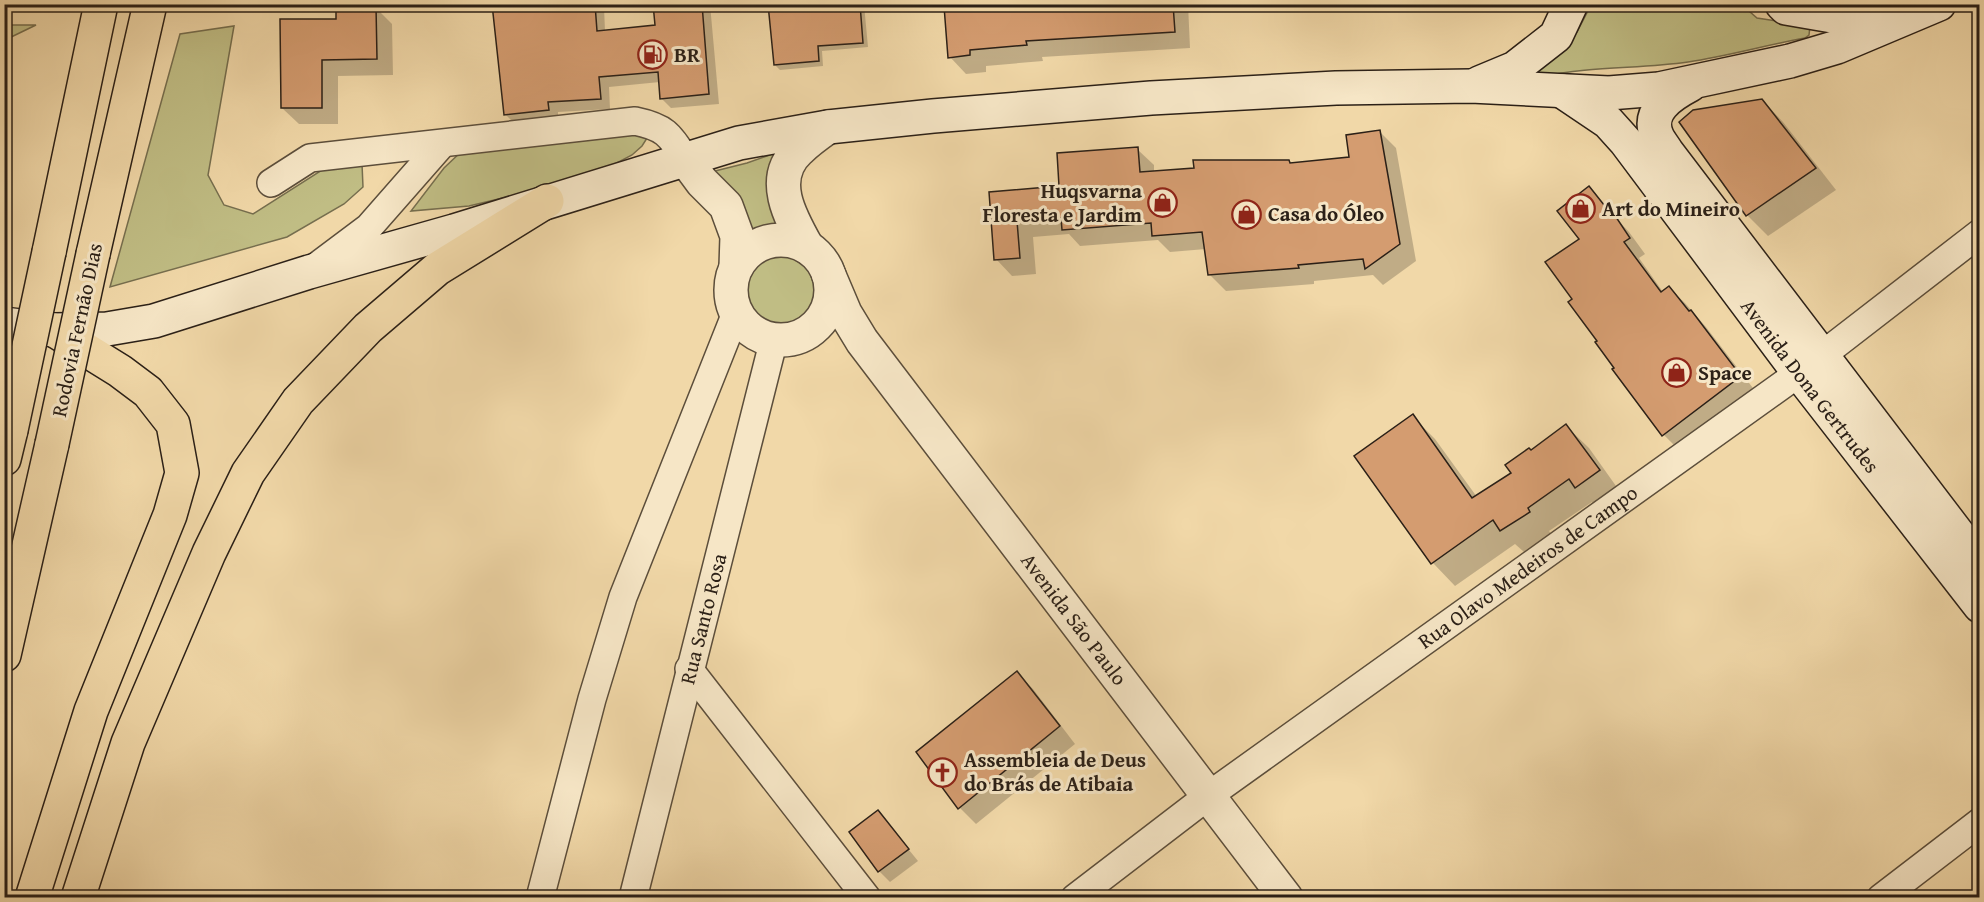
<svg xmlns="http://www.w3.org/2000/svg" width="1984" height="902" font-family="'Gentium Book Plus',serif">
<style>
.green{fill:#c0bd84;stroke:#766e4e;stroke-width:1.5}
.shadow{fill:#0003}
.building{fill:#d49c70;stroke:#2b2017;stroke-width:1.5}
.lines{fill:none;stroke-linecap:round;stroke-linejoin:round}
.minor-casing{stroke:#5c4e3b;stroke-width:30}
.tertiary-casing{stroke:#5c4e3b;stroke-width:36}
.secondary-casing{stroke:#2b2017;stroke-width:36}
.motorway-casing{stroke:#2b2017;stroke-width:36}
.minor{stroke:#f6e6c6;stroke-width:27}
.tertiary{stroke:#f6e6c6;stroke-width:33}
.secondary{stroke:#f6e6c6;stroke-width:33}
.motorway{stroke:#f1d8a8;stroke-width:33}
.motorway-bridge-casing{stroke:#2b2017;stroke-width:36;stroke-linecap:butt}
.motorway-bridge{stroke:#f1d8a8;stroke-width:33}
.labels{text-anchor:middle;stroke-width:6;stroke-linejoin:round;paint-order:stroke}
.poi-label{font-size:21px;font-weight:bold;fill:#2b2017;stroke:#f6e6c6;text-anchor:start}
.street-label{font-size:21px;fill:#2b2017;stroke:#f6e6c6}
</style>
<rect width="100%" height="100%" fill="#f1d8a8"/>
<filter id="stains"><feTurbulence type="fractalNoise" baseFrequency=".00333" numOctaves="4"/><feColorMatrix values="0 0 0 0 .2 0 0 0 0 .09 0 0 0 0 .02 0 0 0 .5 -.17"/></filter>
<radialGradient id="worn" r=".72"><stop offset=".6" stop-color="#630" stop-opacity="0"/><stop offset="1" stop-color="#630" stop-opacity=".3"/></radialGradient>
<!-- green -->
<g class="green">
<path d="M1591 5H1742L1757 18 1810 26 1809 35 1805 38C1766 45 1728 56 1688 62 1640 69 1590 66 1542 77L1533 68 1577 32Z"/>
<path d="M5 25H36L5 40Z"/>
<path d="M234 26 208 175 224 205 253 214 336 161 362 164 363 187 344 204 287 237 110 287 180 34Z"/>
<path d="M628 129 649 135 642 146 632 155 613 165 549 187 469 206 411 211 444 168 463 150Z"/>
<path d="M781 151 788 236C770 236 760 239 745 249L703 174 747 163Z"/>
<path d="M776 253C786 255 797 257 805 265 817 275 818 300 808 312 782 344 734 312 746 276 752 258 757 255 776 253Z"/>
</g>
<!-- shadow -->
<g class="shadow">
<path d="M494 4H601L604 7 605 31 656 26 654 4H710L719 104 671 108 661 98 660 82 609 87 610 109 558 112V120L515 124 505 114Z"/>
<path d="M770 4H864L868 47 822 51 823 66 780 70 775 65Z"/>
<path d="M976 4H1188L1190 48 1042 57 1043 61 986 66V72L966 74 950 57Z"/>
<path d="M375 7 392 24 393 75 338 76V124H299L282 108 338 20Z"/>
<path d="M1762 100 1783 122 1836 190 1768 236 1747 215Z"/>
<path d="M1380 132 1396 148 1416 261 1383 285 1373 275 1314 281V284L1226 291 1210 275 1206 249 1170 252 1158 240 1080 246 1069 234 1033 237 1036 274 1012 276 996 259 990 194 1061 188 1137 149 1154 165V173L1351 159Z"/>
<path d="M1588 188 1629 232 1645 254 1639 258 1663 292 1669 288 1685 303 1706 327 1756 392 1679 450 1664 435 1617 368 1574 299Z"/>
<path d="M1412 416 1435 439 1477 497 1513 473 1531 451 1566 426 1589 448 1621 493 1599 509 1592 502 1549 531 1552 535 1524 552 1515 544 1455 586 1433 563Z"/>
<path d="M1017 673 1033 689 1075 744 976 824 960 808Z"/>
<path d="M878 812 918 861 890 882 879 871Z"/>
</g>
<!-- building -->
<g class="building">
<path d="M492 4H595L597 31 655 25 653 4H702L709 94 660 99 658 72 599 77 601 99 548 102 549 110 504 115Z"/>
<path d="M768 4H860L863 43 818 46 819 61 774 65Z"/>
<path d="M965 4H1173L1175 32 1026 41 1027 45 970 50V55L948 58 944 6Z"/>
<path d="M376 6 377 59 322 60V108H281L280 19H336V7Z"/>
<path d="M1762 99 1816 168 1746 216 1679 122 1693 110Z"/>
<path d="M1380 130 1400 244 1365 269 1363 259 1298 265 1299 268 1208 275 1202 232 1152 236 1151 223 1062 230 1061 218 1017 221 1020 258 994 260 989 192 1059 186 1057 153 1138 147 1140 172 1194 168 1193 160H1289L1290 163 1349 157 1346 135Z"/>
<path d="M1589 186 1612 215 1614 214 1630 238 1624 242 1661 292 1669 286 1689 311 1691 310 1741 376 1662 436 1612 369 1614 368 1595 342 1597 341 1568 302 1572 299 1545 262 1579 239 1557 211Z"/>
<path d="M1413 414 1472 498 1511 473 1505 465 1529 448 1531 450 1566 424 1600 470 1575 488 1569 479 1528 508 1530 512 1500 531 1493 520 1431 564 1354 456Z"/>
<path d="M1017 671 1060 726 958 809 916 752Z"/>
<path d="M878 810 909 849 878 872 849 832Z"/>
</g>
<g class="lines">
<defs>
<g id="minor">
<path d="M271 183 310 158 635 121C664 127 670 134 685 159"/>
<path d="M317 266 369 227 441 145"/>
<path d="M689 669 867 898"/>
<path d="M540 898 592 699 623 597 736 313"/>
<path id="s1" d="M633 898 774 339"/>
<path id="s2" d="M1075 898 1208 796 1799 373 1980 233"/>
<path d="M1881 898 1980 822"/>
</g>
<g id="tertiary">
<path d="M685 159 702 182 726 206 737 236 736 267"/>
<circle cx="781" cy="290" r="50"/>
<path d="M807 247C790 217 768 178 799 150 808 141 818 134 828 127"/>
<path id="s3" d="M828 273 845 313 862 341 1286 898"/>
</g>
<g id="secondary">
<path d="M1782 4 1786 8 1838 17 1895 15"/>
<path d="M1479 83 1515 68 1556 36 1571 4"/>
<path d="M1690 85C1671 95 1646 111 1657 136 1659 141 1664 147 1667 152L1980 563"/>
<path id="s4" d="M1562 91 1608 122 1626 142 1799 373 1980 606"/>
<path d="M4 324 54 330 107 329 154 321 309 272 454 231 739 143 828 127 933 116 1151 98 1336 88 1471 86 1609 93 1659 89 1790 61 1837 47 1939 4"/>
</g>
<g id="motorway">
<path d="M49 252 101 4"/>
<path d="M93 254 150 4"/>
<path d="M4 459 11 430"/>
<path d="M4 655 52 444"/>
<path d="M32 898 91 711 170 515 182 473 173 424 148 392 120 371 54 330"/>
<path d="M78 898 128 743 209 553 248 473 298 401 368 328 437 269 547 201"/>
</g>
</defs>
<!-- minor casing -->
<use href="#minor" class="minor-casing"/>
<!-- tertiary casing -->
<use href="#tertiary" class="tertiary-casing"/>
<!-- secondary casing -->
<use href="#secondary" class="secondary-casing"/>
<!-- motorway casing -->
<use href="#motorway" class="motorway-casing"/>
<!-- minor -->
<use href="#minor" class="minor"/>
<!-- tertiary -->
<use href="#tertiary" class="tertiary"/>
<!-- secondary -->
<use href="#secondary" class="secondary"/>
<!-- motorway -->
<use href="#motorway" class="motorway"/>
<defs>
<g id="motorway-bridge">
<path d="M11 430 49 252"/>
<path d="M52 444 93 254"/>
</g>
</defs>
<!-- motorway-bridge casing -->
<use href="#motorway-bridge" class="motorway-bridge-casing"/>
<!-- motorway-bridge -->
<use href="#motorway-bridge" class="motorway-bridge"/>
</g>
<!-- icons -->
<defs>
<symbol id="fuel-ring" viewBox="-11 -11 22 22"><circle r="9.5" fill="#f6e6c6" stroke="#8f2418" stroke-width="1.5"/><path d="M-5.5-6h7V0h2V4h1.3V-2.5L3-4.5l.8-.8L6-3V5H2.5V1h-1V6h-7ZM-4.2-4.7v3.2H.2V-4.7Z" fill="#8f2418"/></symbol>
<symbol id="shop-ring" viewBox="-11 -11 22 22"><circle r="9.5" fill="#f6e6c6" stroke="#8f2418" stroke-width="1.5"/><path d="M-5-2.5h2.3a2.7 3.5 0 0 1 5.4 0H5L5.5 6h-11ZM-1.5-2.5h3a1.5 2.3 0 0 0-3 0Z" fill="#8f2418"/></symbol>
<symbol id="church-ring" viewBox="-11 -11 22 22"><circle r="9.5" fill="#f6e6c6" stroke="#8f2418" stroke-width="1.5"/><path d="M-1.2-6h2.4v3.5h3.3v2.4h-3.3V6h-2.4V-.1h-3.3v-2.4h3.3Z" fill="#8f2418"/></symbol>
</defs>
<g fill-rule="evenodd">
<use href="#fuel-ring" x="636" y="38" width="33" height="33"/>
<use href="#shop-ring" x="1146" y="186" width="33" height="33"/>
<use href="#shop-ring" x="1564" y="192" width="33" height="33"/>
<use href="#shop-ring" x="1230" y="198" width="33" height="33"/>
<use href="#shop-ring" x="1660" y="356" width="33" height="33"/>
<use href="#church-ring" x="926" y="756" width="33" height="33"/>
</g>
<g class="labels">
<!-- poi labels -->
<g class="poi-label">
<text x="674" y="62">BR</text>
<text x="1142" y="198" text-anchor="end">Huqsvarna<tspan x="1142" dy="24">Floresta e Jardim</tspan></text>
<text x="1602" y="216">Art do Mineiro</text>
<text x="1268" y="221">Casa do Óleo</text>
<text x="1698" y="380">Space</text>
<text x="964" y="767">Assembleia de Deus<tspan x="964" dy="24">do Brás de Atibaia</tspan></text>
</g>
<!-- street labels -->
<g class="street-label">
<text transform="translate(77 330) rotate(-78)" y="7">Rodovia Fernão Dias</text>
<text dy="7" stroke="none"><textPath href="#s4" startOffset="388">Avenida Dona Gertrudes</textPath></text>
<text dy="7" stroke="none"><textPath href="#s2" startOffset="561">Rua Olavo Medeiros de Campo</textPath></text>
<text dy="7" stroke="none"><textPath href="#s1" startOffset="288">Rua Santo Rosa</textPath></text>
<text dy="7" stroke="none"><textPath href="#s3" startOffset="426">Avenida São Paulo</textPath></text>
</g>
</g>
<!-- margin -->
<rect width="1984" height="902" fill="none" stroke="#f1d8a8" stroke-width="24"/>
<rect x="6" y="6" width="1972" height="890" fill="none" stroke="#2b2017" stroke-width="3"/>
<rect x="12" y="12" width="1960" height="878" fill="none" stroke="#2b2017" stroke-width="1.5"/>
<rect width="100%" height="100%" filter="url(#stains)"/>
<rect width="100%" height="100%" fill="url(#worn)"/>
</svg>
